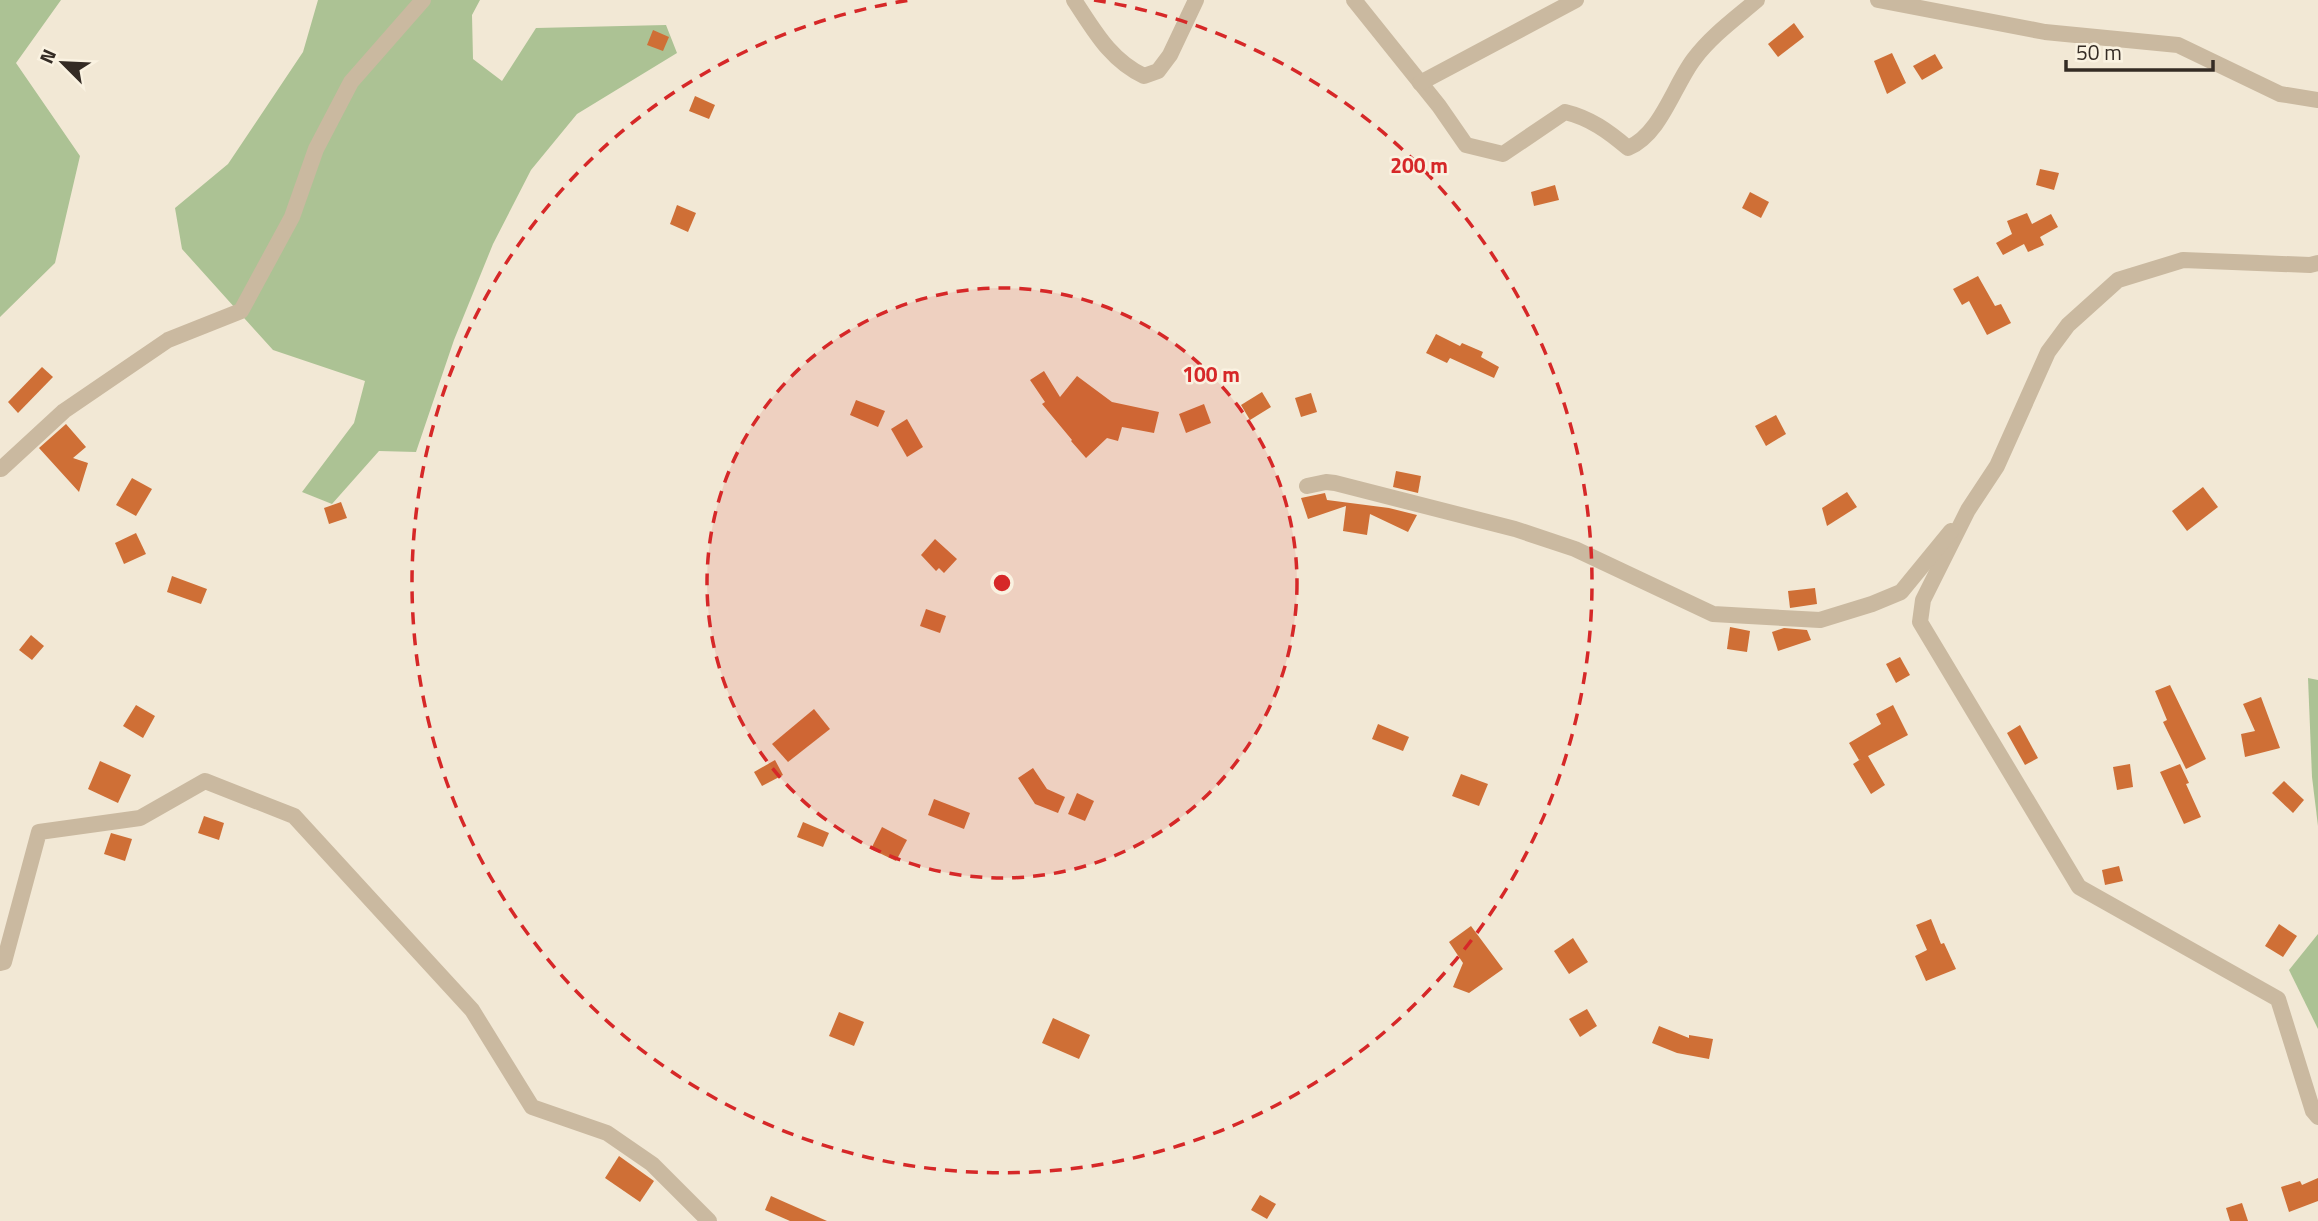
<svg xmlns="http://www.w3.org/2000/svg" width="2318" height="1221" font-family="'Titillium Web',sans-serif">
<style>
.green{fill:#acc294}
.building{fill:#cf6f36}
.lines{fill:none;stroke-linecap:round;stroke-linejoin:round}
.minor{stroke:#cab9a0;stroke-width:16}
.ring{fill:none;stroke:#d62828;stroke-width:3.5;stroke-dasharray:12 9}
.centre{fill:#d62828;stroke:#faf2e1;stroke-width:3.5}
.ring-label{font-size:21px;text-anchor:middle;font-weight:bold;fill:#d62828;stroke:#faf2e1;stroke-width:5;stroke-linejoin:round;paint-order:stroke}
</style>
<rect width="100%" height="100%" fill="#f2e8d5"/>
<!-- green -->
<g class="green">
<path d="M0 0H61L16 63 80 156 55 263 0 317Z"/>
<path d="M318 0H480L472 15 473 59 502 81 536 28 666 25 677 53 577 114 531 170 493 244 454 340 416 452 379 451 332 504 302 492 354 423 365 381 273 350 182 249 175 208 228 164 303 52Z"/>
<path d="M2308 678 2318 680V826L2312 777Z"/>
<path d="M2318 934V1029L2289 970Z"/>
</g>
<!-- building -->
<g class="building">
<path d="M1794 23 1804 37 1778 57 1768 44Z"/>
<path d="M653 30 669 37 663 51 647 45Z"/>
<path d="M1892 53 1906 83 1887 94 1874 61Z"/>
<path d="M1935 54 1943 68 1922 80 1913 66Z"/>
<path d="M695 96 715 105 709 119 689 111Z"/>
<path d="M2040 169 2059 173 2054 190 2036 185Z"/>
<path d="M1555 185 1559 200 1534 206 1531 192Z"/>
<path d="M1750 192 1769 202 1761 218 1742 208Z"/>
<path d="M677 205 696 213 688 232 670 224Z"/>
<path d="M2027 213 2032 224 2051 214 2058 227 2040 237 2044 245 2028 252 2024 244 2003 255 1996 243 2012 234 2007 221Z"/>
<path d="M1978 276 1995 306 2001 304 2011 323 1987 335 1969 301 1962 305 1953 289Z"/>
<path d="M1436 334 1460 346 1462 343 1483 352 1481 357 1499 367 1494 378 1450 358 1447 363 1426 353Z"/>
<path d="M42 367 53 377 18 413 8 402Z"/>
<path d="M1044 371 1060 397 1077 376 1112 402 1159 412 1154 433 1122 427 1118 441 1107 438 1086 458 1071 441 1072 440 1042 404 1045 402 1030 380Z"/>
<path d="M1262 392 1271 407 1250 420 1241 405Z"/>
<path d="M1311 393 1317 412 1301 417 1295 398Z"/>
<path d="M856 400 885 411 878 427 850 415Z"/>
<path d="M1204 404 1211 423 1186 433 1179 414Z"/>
<path d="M1776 415 1786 434 1766 446 1755 426Z"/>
<path d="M907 419 923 447 907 457 891 429Z"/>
<path d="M66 424 86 447 73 458 88 463 79 492 39 448Z"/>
<path d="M1396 471 1421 476 1418 493 1393 487Z"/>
<path d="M132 478 152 489 136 516 116 505Z"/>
<path d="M2203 487 2218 507 2187 531 2172 511Z"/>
<path d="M1847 492 1857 507 1827 526 1822 508Z"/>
<path d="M1325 493 1327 500 1389 508 1417 515 1408 532 1370 514 1367 535 1343 531 1346 506 1308 519 1301 498Z"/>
<path d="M341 502 347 518 329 524 324 508Z"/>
<path d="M136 533 146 554 124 564 115 543Z"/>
<path d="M935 539 957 559 944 573 939 568 936 571 921 555Z"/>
<path d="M172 576 207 589 201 604 167 592Z"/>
<path d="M1815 588 1817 604 1790 608 1788 591Z"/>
<path d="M926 609 946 616 940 633 920 626Z"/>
<path d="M1730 627 1750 631 1747 652 1727 649Z"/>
<path d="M1784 628 1807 630 1811 640 1778 651 1772 632Z"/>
<path d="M31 635 44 646 32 660 19 650Z"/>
<path d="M1900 657 1910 675 1896 683 1886 664Z"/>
<path d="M2170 685 2206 759 2186 769 2163 722 2167 720 2155 691Z"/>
<path d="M2261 697 2280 748 2245 757 2241 734 2255 731 2243 704Z"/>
<path d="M136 705 155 716 143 738 123 726Z"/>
<path d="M1893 705 1908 735 1868 756 1885 785 1871 794 1853 764 1861 759 1859 760 1849 743 1881 724 1876 714Z"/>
<path d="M814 709 830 729 788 762 772 744Z"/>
<path d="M1378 724 1409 737 1403 751 1372 739Z"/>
<path d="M2020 725 2038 758 2025 765 2007 733Z"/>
<path d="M775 760 783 775 762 786 754 772Z"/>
<path d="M100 761 131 775 118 803 88 789Z"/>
<path d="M2130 764 2133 787 2117 790 2113 767Z"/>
<path d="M2180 764 2189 783 2186 784 2201 817 2184 824 2160 772Z"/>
<path d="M1033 768 1047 789 1065 797 1058 813 1035 804 1018 778Z"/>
<path d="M1461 774 1488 784 1479 806 1452 796Z"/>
<path d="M2284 781 2304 800 2293 813 2272 793Z"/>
<path d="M1077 793 1094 801 1085 821 1068 814Z"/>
<path d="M934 799 970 813 964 829 928 815Z"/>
<path d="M204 816 224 823 219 840 198 833Z"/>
<path d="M803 822 829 833 823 847 797 837Z"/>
<path d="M882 827 907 840 896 861 871 849Z"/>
<path d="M111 833 132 839 125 861 104 854Z"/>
<path d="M2119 866 2123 881 2105 885 2102 870Z"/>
<path d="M1931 919 1941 944 1944 943 1956 969 1926 981 1915 956 1927 950 1916 925Z"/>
<path d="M2279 924 2297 936 2283 957 2265 946Z"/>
<path d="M1471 926 1503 969 1469 993 1453 987 1463 963 1449 942Z"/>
<path d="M1573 938 1588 962 1569 974 1554 951Z"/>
<path d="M1587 1009 1597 1026 1580 1037 1569 1019Z"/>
<path d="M839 1012 864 1022 854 1046 829 1036Z"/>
<path d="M1053 1018 1090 1035 1079 1059 1042 1043Z"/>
<path d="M1659 1026 1689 1038V1035L1713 1039 1709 1059 1677 1053 1652 1043Z"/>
<path d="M619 1156 654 1181 640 1202 605 1178Z"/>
<path d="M2318 1178V1201L2289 1212 2281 1187 2300 1181 2302 1185Z"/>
<path d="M1260 1195 1276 1204 1267 1219 1251 1210Z"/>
<path d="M771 1196 827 1221H790L765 1210Z"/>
<path d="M2242 1203 2248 1221H2230L2226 1208Z"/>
</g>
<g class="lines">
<!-- minor -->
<g class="minor">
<path d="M1074 0C1094 30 1110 60 1144 76L1158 71 1170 55 1196 0"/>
<path d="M1354 0 1439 106 1466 145 1503 154 1565 112C1590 118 1608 131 1628 148 1661 134 1674 85 1694 59 1711 36 1736 18 1757 0"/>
<path d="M1878 0 2045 32 2178 45 2280 94 2318 100"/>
<path d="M1420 83 1576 0"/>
<path d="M2318 263 2310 265 2183 260 2118 280 2068 325 2048 352 1997 466 1968 510 1923 600 1920 622 2079 887 2278 999 2313 1111 2318 1117"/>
<path d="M1 469 64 411 168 340 241 311 292 217 316 149 351 82 423 0"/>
<path d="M1307 486 1326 482 1335 483 1515 529 1575 549 1713 614 1820 620 1872 604 1901 592 1951 531"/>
<path d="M0 963 4 962 39 832 140 818 205 781 294 816 472 1010 532 1107 607 1133 652 1164 709 1221"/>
</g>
</g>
<!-- distance rings -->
<circle cx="1002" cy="583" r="295" fill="#d62828" fill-opacity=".12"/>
<g class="ring">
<circle cx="1002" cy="583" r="295"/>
<path d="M1094 0A590 590 0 1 1 910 0"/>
</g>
<circle cx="1002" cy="583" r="10" class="centre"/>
<g class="ring-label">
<text x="1419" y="173">200 m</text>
<text x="1211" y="382">100 m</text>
</g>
<!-- north arrow -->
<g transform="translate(63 63) rotate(294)" stroke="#faf2e1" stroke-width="5" paint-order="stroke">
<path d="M0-5L12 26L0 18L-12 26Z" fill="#342b24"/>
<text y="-10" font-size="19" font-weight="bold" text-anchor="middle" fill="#342b24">N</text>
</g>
<!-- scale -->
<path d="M2066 60v10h147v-10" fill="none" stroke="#342b24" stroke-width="3.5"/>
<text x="2076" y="60" font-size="21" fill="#342b24" stroke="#faf2e1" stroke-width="5" paint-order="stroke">50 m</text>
</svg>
